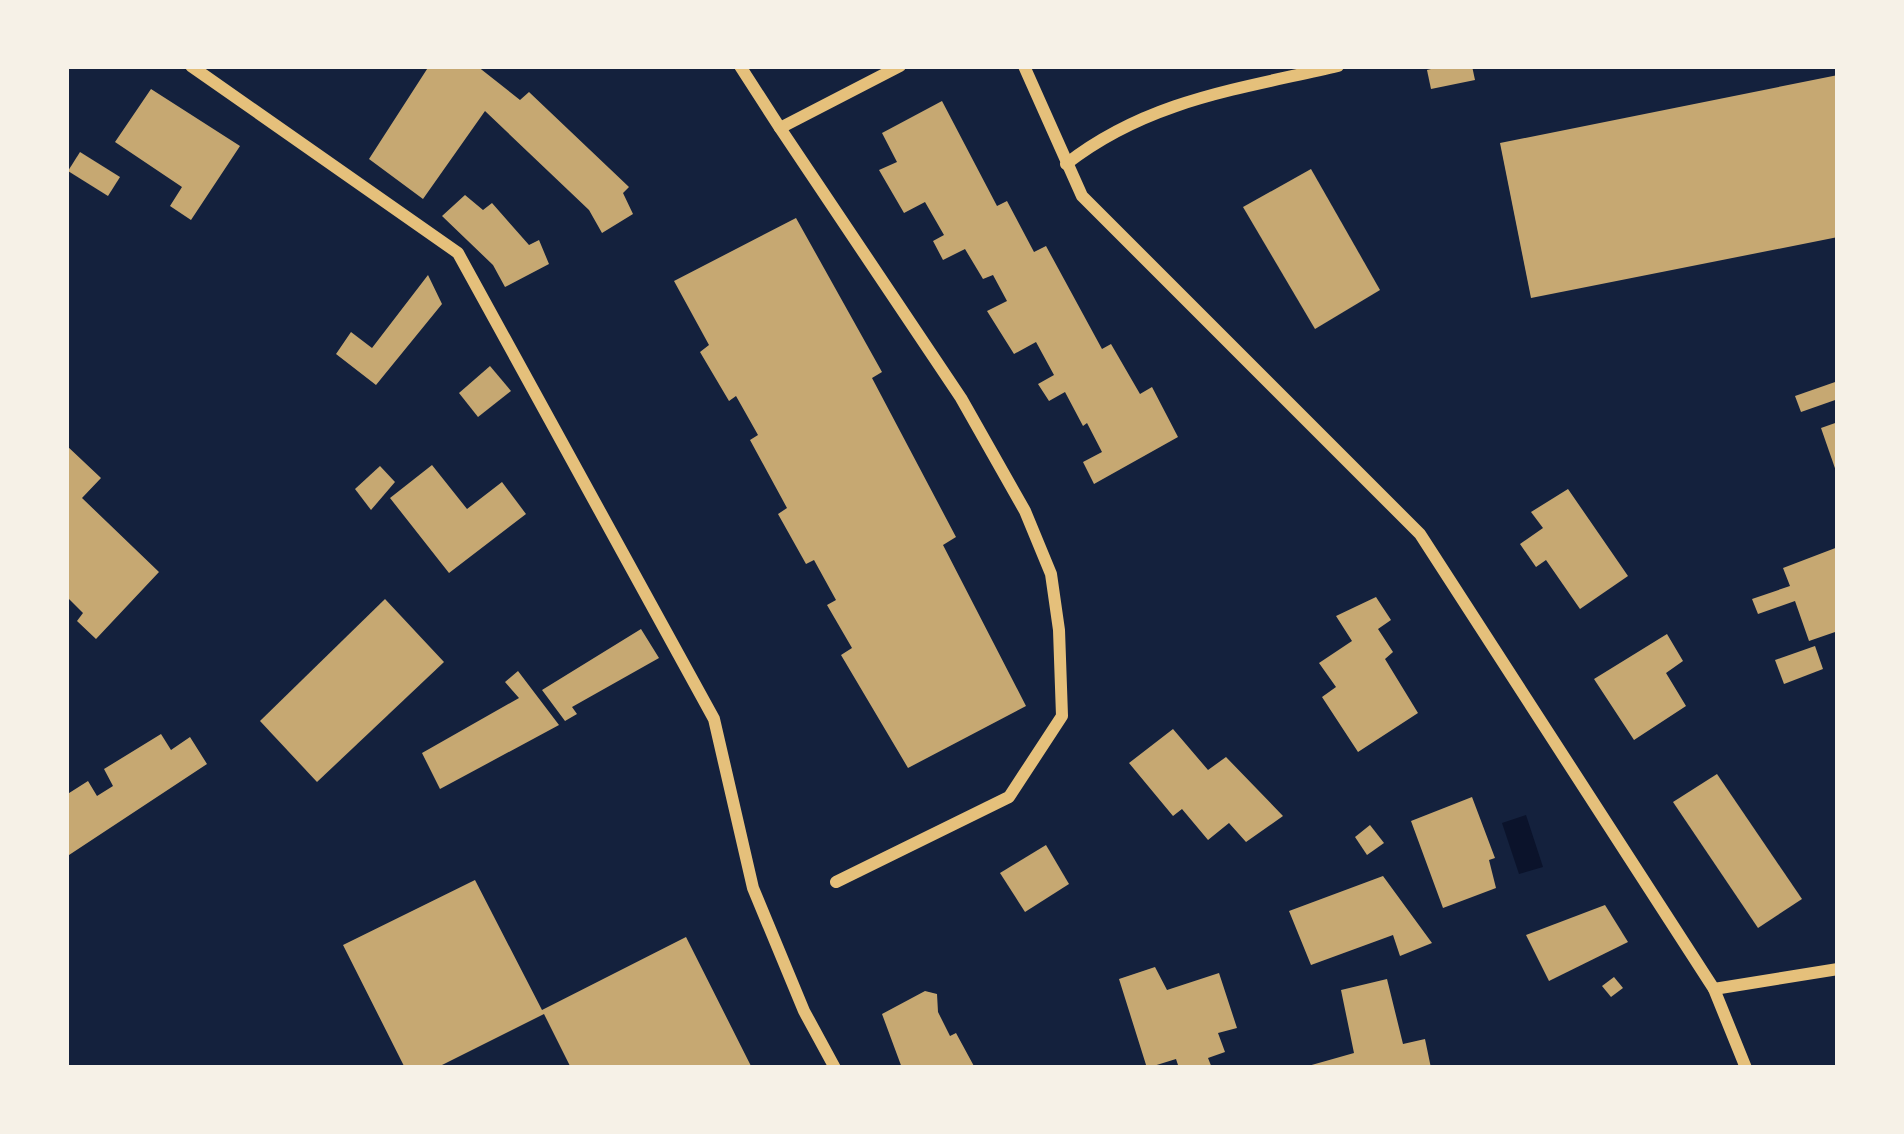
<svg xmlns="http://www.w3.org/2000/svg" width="1904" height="1134" font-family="Poppins,sans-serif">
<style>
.water{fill:#0b132b}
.building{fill:#c6a872}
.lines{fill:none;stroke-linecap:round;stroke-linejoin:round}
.minor{stroke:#e5c07b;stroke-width:12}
</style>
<rect width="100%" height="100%" fill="#14213d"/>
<!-- water -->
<path class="water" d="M1526 815 1543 867 1519 874 1502 823Z"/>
<!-- building -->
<g class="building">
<path d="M429 66H477L520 100 529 92 629 187 623 193 633 214 602 233 589 210 485 111 423 199 369 159Z"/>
<path d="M1443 66H1472L1475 80 1431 89 1427 70Z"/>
<path d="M1838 75V237L1531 298 1500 143Z"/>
<path d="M151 89 240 146 191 220 170 206 182 187 115 142Z"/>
<path d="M942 101 997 206 1007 201 1034 252 1046 246 1102 349 1111 344 1140 394 1152 387 1178 437 1094 484 1083 462 1102 452 1087 423 1083 426 1065 392 1049 401 1038 384 1054 375 1036 342 1014 354 987 311 1007 301 993 275 983 279 965 249 943 260 933 241 944 235 925 202 904 213 879 170 897 162 882 133Z"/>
<path d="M80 152 120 177 108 196 68 171Z"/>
<path d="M1311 169 1380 290 1315 329 1243 207Z"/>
<path d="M465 195 483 210 492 203 529 245 539 240 549 264 505 287 493 265 442 216Z"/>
<path d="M796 218 882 372 872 378 956 537 943 545 1026 706 908 768 841 655 852 648 827 605 836 600 814 560 806 564 778 514 787 508 750 440 758 435 736 396 729 401 700 352 709 345 674 281Z"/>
<path d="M428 275 442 304 376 385 336 354 351 332 372 348Z"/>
<path d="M490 366 511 391 478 417 459 393Z"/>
<path d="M1838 381V399L1801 412 1795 396Z"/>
<path d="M1838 422V474H1837L1821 428Z"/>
<path d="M66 445 101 478 82 498 159 572 96 639 77 621 83 613 66 596Z"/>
<path d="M432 465 467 509 502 482 526 514 449 573 390 498Z"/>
<path d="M380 466 395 482 371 510 355 489Z"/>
<path d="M1568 489 1628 576 1580 609 1546 560 1536 567 1520 544 1543 528 1531 512Z"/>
<path d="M1838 547V631L1809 641 1795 601 1758 614 1752 599 1790 586 1783 568Z"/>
<path d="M1376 597 1391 620 1378 629 1393 652 1385 659 1418 713 1358 752 1322 697 1336 687 1319 663 1352 641 1336 616Z"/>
<path d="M385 599 444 662 317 782 260 721Z"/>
<path d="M641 629 659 658 572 707 577 714 565 721 542 690Z"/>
<path d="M1667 634 1683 661 1666 673 1686 706 1634 740 1594 679Z"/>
<path d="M1815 646 1823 669 1784 684 1775 660Z"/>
<path d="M518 671 559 725 440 789 422 753 519 698 505 682Z"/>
<path d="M1173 729 1208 770 1226 757 1283 816 1246 842 1229 823 1208 840 1182 809 1173 816 1129 763Z"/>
<path d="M161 734 171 750 190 737 207 764 66 857V795L88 781 97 796 113 786 104 769Z"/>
<path d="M1717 774 1802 899 1758 928 1673 802Z"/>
<path d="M1472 797 1495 858 1489 860 1496 888 1443 908 1411 821Z"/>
<path d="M1370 825 1384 843 1367 855 1355 837Z"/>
<path d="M1046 845 1069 884 1025 912 1000 873Z"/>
<path d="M1383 876 1432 943 1400 956 1393 935 1311 965 1289 911Z"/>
<path d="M475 880 542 1010 686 937 752 1068H571L544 1014 436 1068H405L343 945Z"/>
<path d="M1605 905 1628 942 1549 981 1526 935Z"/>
<path d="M1155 967 1167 990 1219 973 1237 1028 1218 1033 1225 1052 1208 1058 1212 1068H1179L1176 1059 1147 1068 1119 979Z"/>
<path d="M1614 977 1623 988 1611 997 1602 986Z"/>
<path d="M1387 979 1403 1044 1425 1039 1431 1068H1301L1354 1053 1341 990Z"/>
<path d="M925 991 937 994 938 1012 950 1036 956 1033 975 1068H902L882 1014Z"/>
</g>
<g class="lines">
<!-- minor -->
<g class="minor">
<path d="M191 66 458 253 714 719 753 888 804 1011 835 1068"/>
<path d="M740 66 780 128 900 66"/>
<path d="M1024 66 1082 196 1420 534 1714 989 1746 1068"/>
<path d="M780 128 961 398 1025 511 1051 574 1059 630 1062 716 1009 797 836 882"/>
<path d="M1066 164C1148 100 1239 89 1338 66"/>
<path d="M1714 989 1838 969"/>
</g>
</g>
<!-- border -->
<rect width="1904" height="1134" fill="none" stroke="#f6f1e7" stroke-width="138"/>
</svg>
